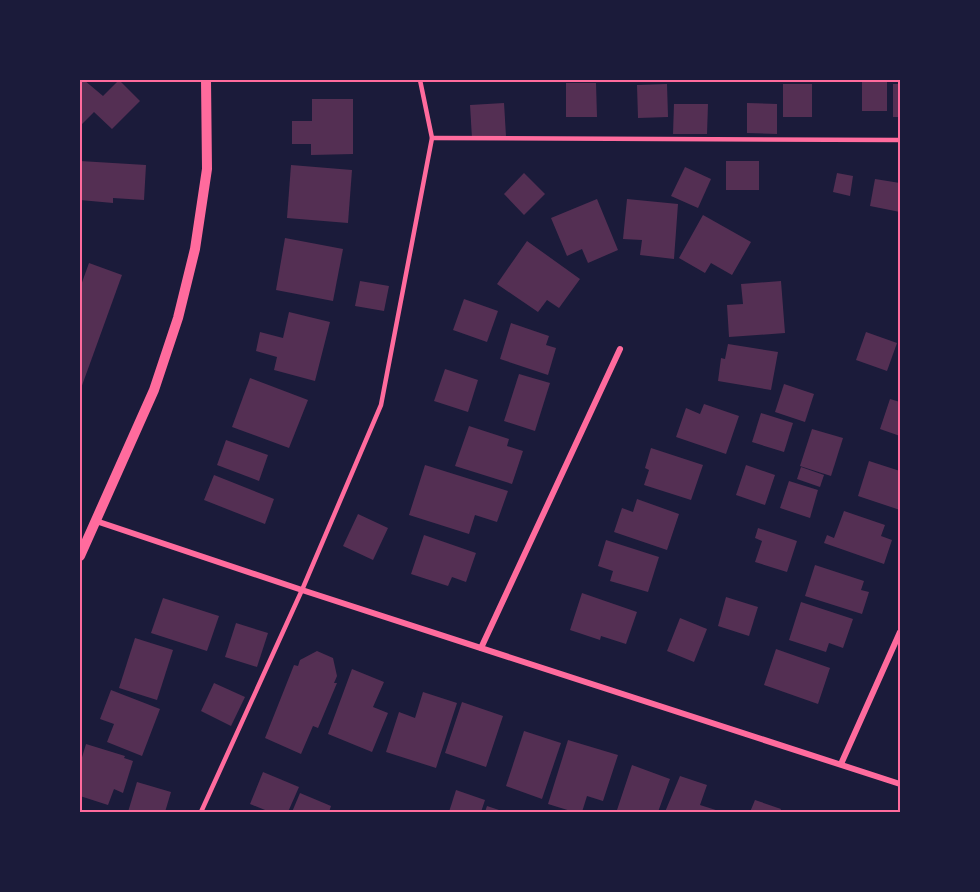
<svg xmlns="http://www.w3.org/2000/svg" width="980" height="892" font-family="'Sofia Sans Condensed',sans-serif">
<style>
.building{fill:#542f53}
.lines{fill:none;stroke-linecap:round;stroke-linejoin:round}
.service{stroke:#ff6b9d;stroke-width:4.5}
.minor{stroke:#ff6b9d;stroke-width:6}
.tertiary{stroke:#ff6b9d;stroke-width:10}
.neatline{fill:none;stroke:#ff6b9d;stroke-width:2}
</style>
<rect width="100%" height="100%" fill="#1b1b3a"/>
<!-- building -->
<g class="building">
<path d="M84 80 103 96 119 80 140 101 112 129 94 112 80 126V84Z"/>
<rect x="862" y="80" width="25" height="31"/>
<path d="M566 83H596L597 117H566Z"/>
<path d="M667 84 668 117 638 118 637 85Z"/>
<rect x="783" y="84" width="29" height="33"/>
<rect x="893" y="84" width="7" height="33"/>
<path d="M312 99H353V154L311 155V144H292V121H312Z"/>
<path d="M504 103 506 136 472 138 470 105Z"/>
<path d="M747 103 777 104V134L747 133Z"/>
<path d="M674 104H708L707 134H673Z"/>
<path d="M80 161 146 165 144 200 113 198V203L80 200Z"/>
<rect x="726" y="161" width="33" height="29"/>
<path d="M291 165 352 170 348 223 287 218Z"/>
<path d="M685 167 711 179 698 208 671 196Z"/>
<path d="M524 173 545 194 524 215 504 194Z"/>
<path d="M837 173 853 176 850 196 833 192Z"/>
<path d="M875 179 900 183V212L870 206Z"/>
<path d="M597 199 618 250 588 263 582 249 567 256 551 218Z"/>
<path d="M627 199 678 204 674 259 640 255 642 240 623 239Z"/>
<path d="M703 215 751 242 732 275 711 263 705 273 679 258Z"/>
<path d="M285 238 343 249 333 301 276 290Z"/>
<path d="M527 241 580 279 559 308 547 300 538 312 497 284Z"/>
<path d="M89 263 122 275 80 391V288Z"/>
<path d="M360 281 389 286 384 311 355 306Z"/>
<path d="M781 281 785 333 729 337 727 305 743 304 741 284Z"/>
<path d="M464 299 498 311 487 342 453 330Z"/>
<path d="M289 312 330 322 315 381 274 370 277 357 256 351 260 332 283 338Z"/>
<path d="M511 323 549 336 546 345 556 348 548 375 500 359Z"/>
<path d="M866 332 897 343 887 371 856 360Z"/>
<path d="M728 344 778 352 771 390 718 381 721 358 725 359Z"/>
<path d="M445 369 478 380 468 412 434 401Z"/>
<path d="M519 374 550 383 535 431 504 421Z"/>
<path d="M250 378 308 400 289 448 232 427Z"/>
<path d="M784 384 814 394 805 422 775 412Z"/>
<path d="M890 399 900 402V436L880 429Z"/>
<path d="M704 404 739 416 726 454 676 437 686 408 700 414Z"/>
<path d="M761 413 793 423 784 452 752 442Z"/>
<path d="M469 426 509 439 507 446 523 451 512 484 455 466Z"/>
<path d="M812 429 843 438 831 476 800 466Z"/>
<path d="M226 440 268 455 259 481 217 465Z"/>
<path d="M651 448 703 465 691 500 644 485 649 470 645 468Z"/>
<path d="M869 461 900 471V510L858 496Z"/>
<path d="M425 465 508 491 497 522 475 515 469 534 409 515Z"/>
<path d="M746 465 775 475 765 505 736 495Z"/>
<path d="M801 467 824 475 820 487 797 479Z"/>
<path d="M214 475 274 499 265 524 204 500Z"/>
<path d="M789 481 818 490 810 518 780 508Z"/>
<path d="M637 499 679 514 667 550 614 532 622 508 633 512Z"/>
<path d="M844 511 885 525 881 536 892 540 884 564 824 543 827 535 834 538Z"/>
<path d="M358 514 388 528 373 560 343 546Z"/>
<path d="M758 528 797 541 787 572 755 562 762 541 755 538Z"/>
<path d="M424 535 476 553 466 582 452 577 448 586 411 574Z"/>
<path d="M606 540 659 557 648 592 610 581 613 571 598 566Z"/>
<path d="M815 565 864 581 861 590 869 592 862 614 805 596Z"/>
<path d="M582 593 637 612 626 644 601 636 600 640 570 630Z"/>
<path d="M726 597 758 607 749 636 718 626Z"/>
<path d="M163 598 219 616 207 651 151 633Z"/>
<path d="M801 602 853 619 843 648 829 643 826 652 789 640Z"/>
<path d="M680 618 707 629 694 662 667 651Z"/>
<path d="M236 623 268 633 257 667 225 657Z"/>
<path d="M135 638 173 650 157 700 119 688Z"/>
<path d="M776 649 830 668 818 704 764 685Z"/>
<path d="M317 651 333 658 337 676 334 683H337L318 728 313 726 301 754 265 738 294 665 298 666 300 660Z"/>
<path d="M352 669 384 682 373 707 388 713 372 752 328 734Z"/>
<path d="M214 683 245 697 231 726 201 711Z"/>
<path d="M111 690 160 709 142 756 107 742 114 724 100 719Z"/>
<path d="M423 692 457 703 436 768 386 752 399 712 415 718Z"/>
<path d="M462 702 503 716 486 767 445 753Z"/>
<path d="M524 731 561 743 542 799 506 786Z"/>
<path d="M568 740 618 755 603 801 587 796 582 812H574L548 804Z"/>
<path d="M86 744 125 756 124 758 133 761 123 793 114 789 108 805 80 796V764Z"/>
<path d="M632 765 670 779 658 812H625L617 810Z"/>
<path d="M263 772 299 787 288 812H270L250 804Z"/>
<path d="M680 776 707 785 700 805 722 812H665Z"/>
<path d="M137 782 171 792 165 812H128Z"/>
<path d="M456 790 485 800 481 812H449Z"/>
<path d="M300 793 331 806 329 812H292Z"/>
<path d="M755 800 781 809 780 812H750Z"/>
<path d="M487 806 505 812H485Z"/>
</g>
<g class="lines">
<!-- service -->
<g class="service">
<path d="M432 138 900 140"/>
<path d="M201 812 302 590 381 405 432 138 420 80"/>
</g>
<!-- minor -->
<g class="minor">
<path d="M96 521 302 590 900 784"/>
<path d="M481 648 620 349"/>
<path d="M841 764 900 632"/>
</g>
<!-- tertiary -->
<path class="tertiary" d="M80 556 154 390 178 318 195 249 207 169 206 80"/>
</g>
<!-- border -->
<rect width="980" height="892" fill="none" stroke="#1b1b3a" stroke-width="162"/>
<rect x="81" y="81" width="818" height="730" class="neatline"/>
</svg>
